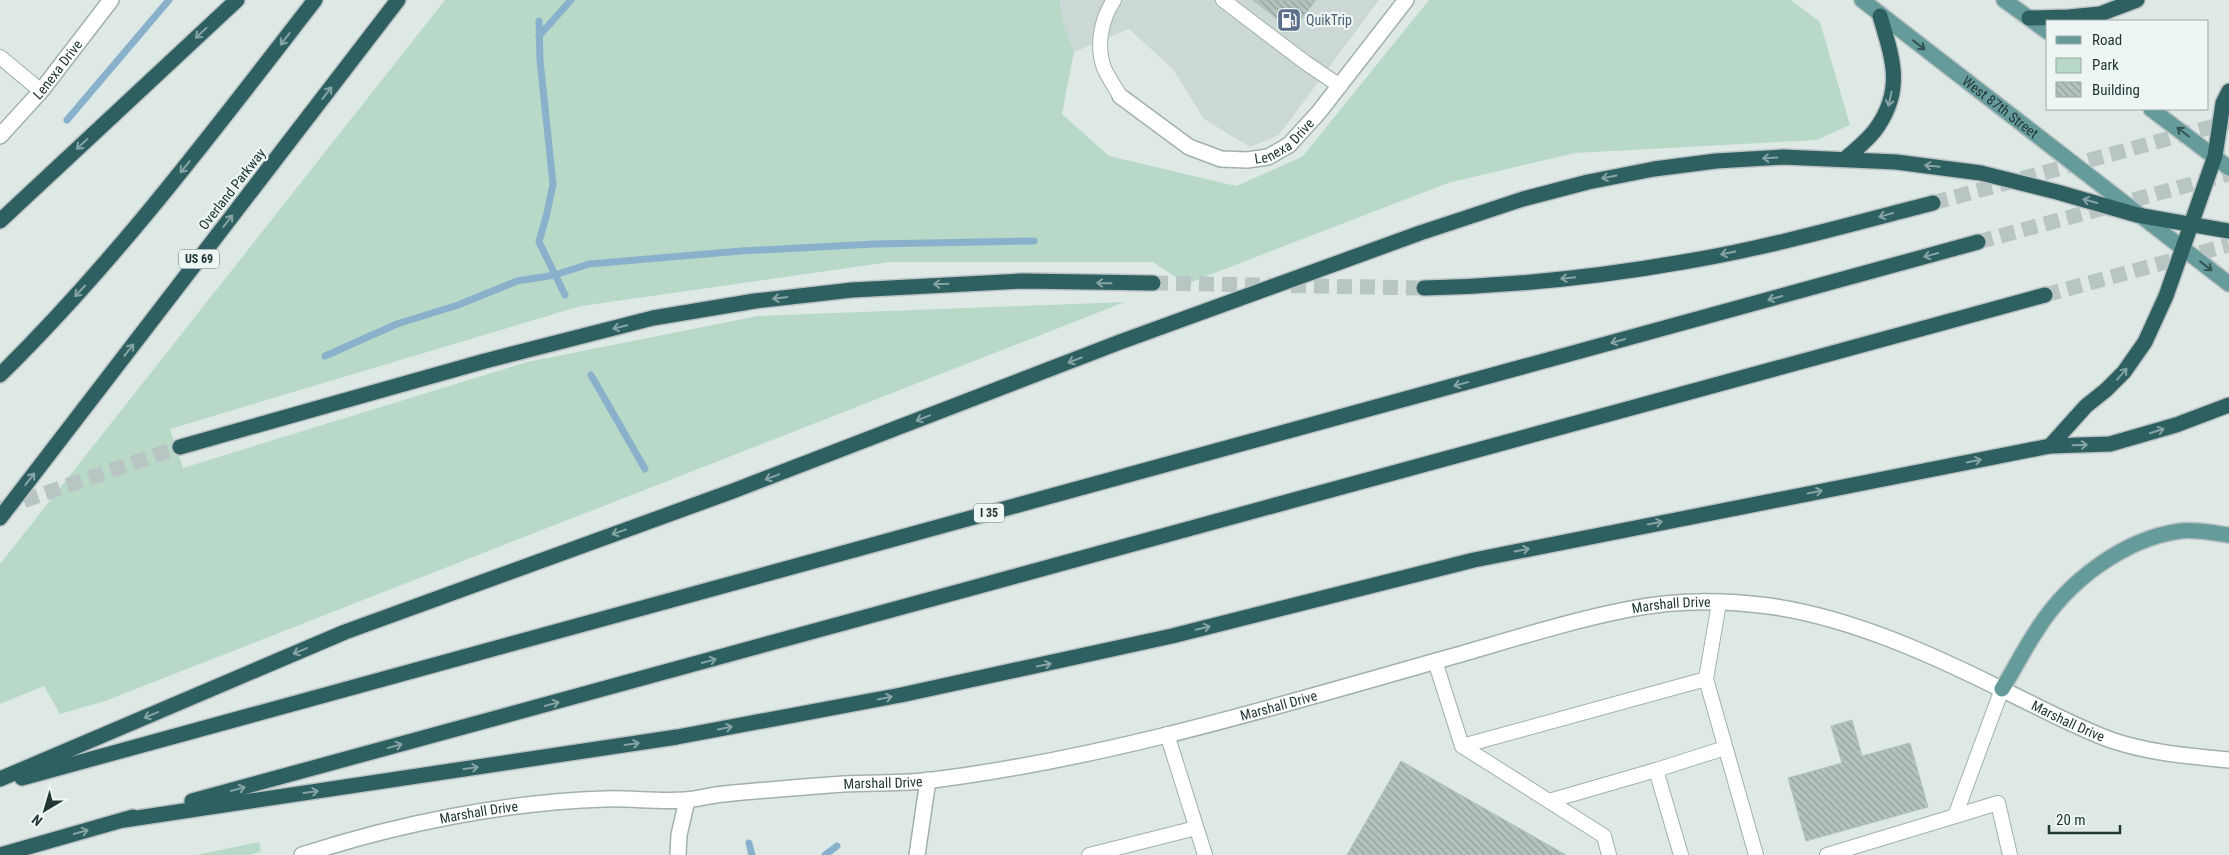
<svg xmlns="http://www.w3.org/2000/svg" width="2229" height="855" font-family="'Roboto Condensed',sans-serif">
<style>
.built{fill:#ccd8d5}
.green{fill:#b8d9c8}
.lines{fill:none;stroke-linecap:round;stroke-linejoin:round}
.stream{stroke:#89b1cb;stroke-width:7}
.building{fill:url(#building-back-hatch);stroke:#b1c1be}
.motorway-tunnel{stroke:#b8c5c3;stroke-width:15;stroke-dasharray:15 8;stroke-linecap:butt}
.service-casing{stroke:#a2b0ae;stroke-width:16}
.minor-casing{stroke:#a2b0ae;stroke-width:18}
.tertiary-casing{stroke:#a2b0ae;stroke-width:18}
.primary-casing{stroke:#bcc3c3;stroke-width:18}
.motorway-casing{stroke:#bcc3c3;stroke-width:18}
.service{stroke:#fff;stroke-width:14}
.minor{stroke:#fff;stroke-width:15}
.tertiary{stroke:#fff;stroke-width:15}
.primary{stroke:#659b9a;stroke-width:15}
.motorway{stroke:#2f6061;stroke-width:15}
.oneway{stroke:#85a4a3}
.oneway2{stroke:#355554}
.labels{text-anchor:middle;stroke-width:4.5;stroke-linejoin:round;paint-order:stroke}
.shield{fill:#eef6f4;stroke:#5e706f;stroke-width:1}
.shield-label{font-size:12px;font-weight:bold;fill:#213736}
.service-label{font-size:14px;fill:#4e5e75;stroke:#eef6f4;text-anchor:start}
.street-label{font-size:14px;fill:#213736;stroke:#eef6f4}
</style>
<defs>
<pattern id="building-back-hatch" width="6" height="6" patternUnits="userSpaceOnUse" patternTransform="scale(1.25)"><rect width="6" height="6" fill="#b4c3c0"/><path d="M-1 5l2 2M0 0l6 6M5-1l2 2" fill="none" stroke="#929f9d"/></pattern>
</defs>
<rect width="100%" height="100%" fill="#dee9e6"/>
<!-- built -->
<path class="built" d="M1060 0H1379L1279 135 1250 147 1204 119 1173 69 1129 29 1074 52 1062 20Z"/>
<!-- green -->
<g class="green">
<path d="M445 0H1060L1062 20 1074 52 1062 114 1109 156 1236 186 1302 157 1429 0H1791L1820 22 1850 125 1817 140 1575 153 1448 183 1186 284 1153 262H890L581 306 170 429 183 468 527 362 758 316 1125 302 105 701 60 714 44 686 0 704V564Z"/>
<path d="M259 842 261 851 251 855H196Z"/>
</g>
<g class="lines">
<!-- stream -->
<g class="stream">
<path d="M539 21 540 60 553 184 547 213 539 242 565 295"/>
<path d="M539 36 571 0"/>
<path d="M67 120 169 0"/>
<path d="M325 356 397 324 458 305 517 281 555 275 589 264 741 251 874 244 1034 241"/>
<path d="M591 375 645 469"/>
<path d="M749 843 752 855"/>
<path d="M825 855 837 846"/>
</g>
</g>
<!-- building -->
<g class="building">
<path d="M1253 0H1316L1292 31Z"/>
<path d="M1852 720 1862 756 1910 743 1928 807 1806 841 1788 778 1842 763 1831 726Z"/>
<path d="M1401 761 1566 855H1347Z"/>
</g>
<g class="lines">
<!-- motorway-tunnel -->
<g class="motorway-tunnel">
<path d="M1933 203 2229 122"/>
<path d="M1978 242 2229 174"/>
<path d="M1153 283 1424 288"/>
<path d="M2045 295 2229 245"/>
<path d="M2 508 180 447"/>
</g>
<defs>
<g id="service">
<path d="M1114 0C1101 19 1096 46 1104 68 1108 77 1115 87 1120 96"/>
<path d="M1223 0 1306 63 1340 86"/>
<path d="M0 57 41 91"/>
<path d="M1719 603 1706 679 1756 855"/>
<path d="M1435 661 1462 746 1706 679"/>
<path d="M1167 734 1205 855"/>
<path d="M1462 746 1604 836 1609 855"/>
<path d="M1656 770 1725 748"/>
<path d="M1549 801 1656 770 1681 855"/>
<path d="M1955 816 2002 689"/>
<path d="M1089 855 1196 828"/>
<path d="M1827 855 1998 803 2010 855"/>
</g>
<g id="minor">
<path id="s1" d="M1120 96 1189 147 1221 159 1247 160 1268 157 1289 145 1319 112 1406 0"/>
<path d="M678 855 679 835 687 800"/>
<path d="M917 855 928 780"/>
</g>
<g id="tertiary">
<path id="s2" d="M0 136 41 91 111 0"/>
<path id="s3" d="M302 855C397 824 505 802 605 799 631 798 658 802 685 800 698 799 711 795 724 794 764 790 803 787 843 784 873 782 903 784 933 780 1108 758 1277 706 1447 658 1507 641 1568 621 1630 609 1674 600 1724 600 1769 606 1849 617 1931 654 2003 690 2039 707 2073 726 2111 740 2149 753 2189 756 2229 760"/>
</g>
<g id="primary">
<path id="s4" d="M1862 0 2229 284"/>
<path d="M2004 0 2048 32"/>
<path d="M2151 109 2229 168"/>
<path d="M2002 689C2014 670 2024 649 2037 630 2067 582 2123 539 2180 531 2195 529 2214 533 2229 535"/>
</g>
<g id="motorway">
<path d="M2029 18 2069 17 2100 14 2137 0"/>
<path d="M1845 159C1856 149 1870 139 1878 126 1904 87 1892 57 1880 16"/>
<path d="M0 221 237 0"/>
<path d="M1424 288C1511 286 1598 277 1683 262 1768 248 1851 224 1933 203"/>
<path d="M0 375C117 260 215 129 315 0"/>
<path d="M2050 446 2086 406 2106 390 2124 372 2145 342 2166 296 2215 156 2223 103 2229 91"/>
<path d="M180 447 485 361 653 318 755 301 852 290 1022 281 1153 283"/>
<path d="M0 518 398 0"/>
<path d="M22 778 1978 242"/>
<path d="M0 779 345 632 733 491 1120 342 1420 233 1523 199 1588 182 1654 169 1716 161 1783 157 1896 162 1981 173 2057 192 2137 215 2229 231"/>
<path d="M192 801 2045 295"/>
<path d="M124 820 677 737 901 695 1172 636 1474 560 2050 446 2110 444 2176 425 2229 405"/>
<path d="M0 855 133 817"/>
</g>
</defs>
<!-- service casing -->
<use href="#service" class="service-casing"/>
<!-- minor casing -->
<use href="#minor" class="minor-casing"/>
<!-- tertiary casing -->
<use href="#tertiary" class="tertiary-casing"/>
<!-- primary casing -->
<use href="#primary" class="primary-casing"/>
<!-- motorway casing -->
<use href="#motorway" class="motorway-casing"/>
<!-- service -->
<use href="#service" class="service"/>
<!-- minor -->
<use href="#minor" class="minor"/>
<!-- tertiary -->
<use href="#tertiary" class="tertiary"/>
<!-- primary -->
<use href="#primary" class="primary"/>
<!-- motorway -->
<use href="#motorway" class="motorway"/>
</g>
<!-- one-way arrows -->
<defs><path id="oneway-shaft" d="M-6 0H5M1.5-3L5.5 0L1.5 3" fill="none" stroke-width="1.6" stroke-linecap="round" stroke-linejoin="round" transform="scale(1.25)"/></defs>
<g class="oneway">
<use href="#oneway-shaft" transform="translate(201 33) rotate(137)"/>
<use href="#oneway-shaft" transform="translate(285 39) rotate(128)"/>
<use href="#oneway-shaft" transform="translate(327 93) rotate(-52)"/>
<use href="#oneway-shaft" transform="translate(1890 99) rotate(102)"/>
<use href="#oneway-shaft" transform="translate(82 144) rotate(137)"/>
<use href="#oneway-shaft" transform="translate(1770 158) rotate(177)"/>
<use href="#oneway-shaft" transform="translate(1932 166) rotate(-174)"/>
<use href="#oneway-shaft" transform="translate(185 167) rotate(129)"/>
<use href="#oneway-shaft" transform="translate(1609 177) rotate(169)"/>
<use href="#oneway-shaft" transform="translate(2090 201) rotate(-164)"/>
<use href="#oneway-shaft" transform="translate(1886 215) rotate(165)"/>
<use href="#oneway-shaft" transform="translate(228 221) rotate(-52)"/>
<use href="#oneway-shaft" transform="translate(1728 253) rotate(169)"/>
<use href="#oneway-shaft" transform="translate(1931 255) rotate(165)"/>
<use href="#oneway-shaft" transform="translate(1568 278) rotate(174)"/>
<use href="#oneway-shaft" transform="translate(1104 283) rotate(-179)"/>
<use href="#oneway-shaft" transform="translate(941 284) rotate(178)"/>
<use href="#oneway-shaft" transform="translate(80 291) rotate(133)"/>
<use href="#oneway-shaft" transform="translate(780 298) rotate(173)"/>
<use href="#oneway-shaft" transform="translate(1775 298) rotate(165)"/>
<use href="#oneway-shaft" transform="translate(620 327) rotate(166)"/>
<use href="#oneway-shaft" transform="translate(1618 341) rotate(165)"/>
<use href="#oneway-shaft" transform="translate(129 350) rotate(-52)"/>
<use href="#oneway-shaft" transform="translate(1075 360) rotate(159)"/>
<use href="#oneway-shaft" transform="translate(2122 374) rotate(-49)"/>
<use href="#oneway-shaft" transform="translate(1461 384) rotate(165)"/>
<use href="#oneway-shaft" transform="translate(923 418) rotate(159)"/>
<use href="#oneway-shaft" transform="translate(2157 431) rotate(-18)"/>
<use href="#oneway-shaft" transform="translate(2080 445) rotate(-2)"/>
<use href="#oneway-shaft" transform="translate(1974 461) rotate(-11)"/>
<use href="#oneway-shaft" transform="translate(772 477) rotate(159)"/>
<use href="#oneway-shaft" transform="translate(30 479) rotate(-52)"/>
<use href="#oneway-shaft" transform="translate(1815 492) rotate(-11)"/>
<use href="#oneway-shaft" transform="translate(1655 523) rotate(-11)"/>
<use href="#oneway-shaft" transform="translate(619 532) rotate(160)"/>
<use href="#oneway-shaft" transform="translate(1522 550) rotate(-11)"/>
<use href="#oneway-shaft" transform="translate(1203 628) rotate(-14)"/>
<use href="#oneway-shaft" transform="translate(300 651) rotate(157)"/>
<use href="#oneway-shaft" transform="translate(709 661) rotate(-15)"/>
<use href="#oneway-shaft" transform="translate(1044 665) rotate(-12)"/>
<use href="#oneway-shaft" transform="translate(885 698) rotate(-11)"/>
<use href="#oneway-shaft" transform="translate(552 704) rotate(-15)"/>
<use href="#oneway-shaft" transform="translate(151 715) rotate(157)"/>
<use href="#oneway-shaft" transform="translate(725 728) rotate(-11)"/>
<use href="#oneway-shaft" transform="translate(632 744) rotate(-8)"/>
<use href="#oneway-shaft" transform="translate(395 746) rotate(-15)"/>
<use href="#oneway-shaft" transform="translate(471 768) rotate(-8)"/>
<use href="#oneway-shaft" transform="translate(238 789) rotate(-15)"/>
<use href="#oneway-shaft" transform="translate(311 792) rotate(-8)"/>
<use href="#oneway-shaft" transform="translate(81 832) rotate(-16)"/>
</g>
<g class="oneway2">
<use href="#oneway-shaft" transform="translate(1919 45) rotate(38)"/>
<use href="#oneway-shaft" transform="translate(2183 132) rotate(-143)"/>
<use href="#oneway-shaft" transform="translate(2206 266) rotate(38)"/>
</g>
<!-- icons -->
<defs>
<symbol id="fuel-square" viewBox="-11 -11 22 22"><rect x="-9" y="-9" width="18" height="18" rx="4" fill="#5c6f8a" stroke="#eef6f4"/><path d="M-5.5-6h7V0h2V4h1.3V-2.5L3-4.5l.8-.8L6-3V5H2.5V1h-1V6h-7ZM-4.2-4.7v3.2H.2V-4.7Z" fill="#fff"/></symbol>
</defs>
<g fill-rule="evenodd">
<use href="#fuel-square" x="1275" y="6" width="28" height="28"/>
</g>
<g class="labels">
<!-- shield labels -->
<g class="shield">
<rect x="179" y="249.5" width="40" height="19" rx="4"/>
<rect x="974" y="503.5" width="30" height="19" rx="4"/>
</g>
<g class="shield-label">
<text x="199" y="263">US 69</text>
<text x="989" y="517">I 35</text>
</g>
<!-- service labels -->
<g class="service-label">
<text x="1306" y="25">QuikTrip</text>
</g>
<!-- street labels -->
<g class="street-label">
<text dy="5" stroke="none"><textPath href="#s2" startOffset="88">Lenexa Drive</textPath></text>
<text dy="5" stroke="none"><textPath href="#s4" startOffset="175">West 87th Street</textPath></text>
<text dy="5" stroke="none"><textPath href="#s1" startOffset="189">Lenexa Drive</textPath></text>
<text transform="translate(232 189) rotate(-52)" y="5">Overland Parkway</text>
<text dy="5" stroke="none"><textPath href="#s3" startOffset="1398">Marshall Drive</textPath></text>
<text dy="5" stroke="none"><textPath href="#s3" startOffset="992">Marshall Drive</textPath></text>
<text dy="5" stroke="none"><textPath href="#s3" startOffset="1818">Marshall Drive</textPath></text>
<text dy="5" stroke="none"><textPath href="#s3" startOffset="588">Marshall Drive</textPath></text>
<text dy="5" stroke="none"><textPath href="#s3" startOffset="182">Marshall Drive</textPath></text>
</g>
</g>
<!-- legend -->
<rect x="2046" y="20" width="162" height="90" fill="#eef6f4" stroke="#9caaa8"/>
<rect x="2056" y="36" width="25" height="8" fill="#659b9a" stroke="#9caaa8"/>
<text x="2092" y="45" font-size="15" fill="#213736">Road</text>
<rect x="2056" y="58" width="25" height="15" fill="#b8d9c8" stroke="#9caaa8"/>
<text x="2092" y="70" font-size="15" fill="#213736">Park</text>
<rect x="2056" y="82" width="25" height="15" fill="url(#building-back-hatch)" stroke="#9caaa8"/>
<text x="2092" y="95" font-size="15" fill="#213736">Building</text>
<!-- north arrow -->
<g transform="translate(45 810) rotate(218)" stroke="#eef6f4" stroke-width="4" paint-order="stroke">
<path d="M0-4L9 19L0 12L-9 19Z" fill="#213736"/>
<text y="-8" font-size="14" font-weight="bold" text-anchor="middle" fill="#213736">N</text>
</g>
<!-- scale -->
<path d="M2049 825v8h71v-8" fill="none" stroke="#213736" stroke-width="2.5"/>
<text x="2056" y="825" font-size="15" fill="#213736" stroke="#eef6f4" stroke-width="4" paint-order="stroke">20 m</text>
</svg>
